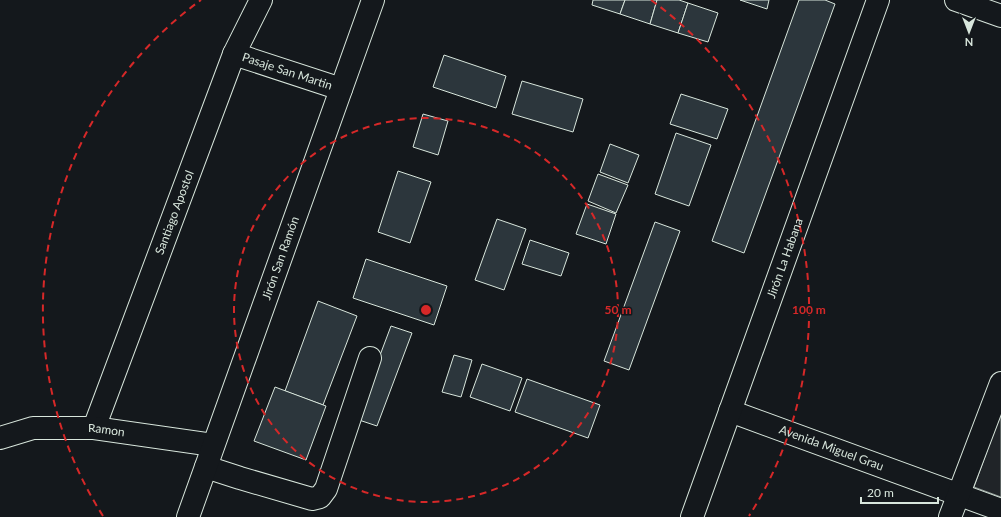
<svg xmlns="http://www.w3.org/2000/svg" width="1001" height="517" font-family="Lato,sans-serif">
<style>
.green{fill:#202428;stroke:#939e99}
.building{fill:#2c363c;stroke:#d8e6dc}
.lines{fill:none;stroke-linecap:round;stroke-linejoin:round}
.minor-casing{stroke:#d8e6dc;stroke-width:24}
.minor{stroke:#14181c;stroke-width:22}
.ring{fill:none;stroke:#d62828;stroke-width:2;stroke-dasharray:7 5}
.labels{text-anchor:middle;stroke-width:3;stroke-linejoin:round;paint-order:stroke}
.street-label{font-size:12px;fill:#d8e6dc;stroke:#14181c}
.centre{fill:#d62828;stroke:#14181c;stroke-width:2}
.ring-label{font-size:12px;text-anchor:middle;font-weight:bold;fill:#d62828;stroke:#14181c;stroke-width:3;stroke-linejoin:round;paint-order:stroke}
</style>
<rect width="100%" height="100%" fill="#14181c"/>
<!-- green -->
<path class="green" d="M1001 412V497L974 487Z"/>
<!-- building -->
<g class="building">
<path d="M593 0H625L620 14 592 5Z"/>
<path d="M625 0H657L650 24 620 14Z"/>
<path d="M657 0H679L688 3 678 33 650 24Z"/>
<path d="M740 0H769L767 9Z"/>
<path d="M799 0H825L835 4 744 253 712 241Z"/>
<path d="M688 3 718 13 708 42 678 33Z"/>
<path d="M444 55 506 76 496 108 433 87Z"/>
<path d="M522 81 583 99 573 132 512 114Z"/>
<path d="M681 94 728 109 717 139 670 124Z"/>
<path d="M423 114 448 121 438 155 413 147Z"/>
<path d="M676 133 711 145 689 206 655 194Z"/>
<path d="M610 144 639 155 628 183 600 172Z"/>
<path d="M398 171 431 182 410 243 378 232Z"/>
<path d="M598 174 628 185 616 213 588 201Z"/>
<path d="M587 204 616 214 606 244 576 234Z"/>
<path d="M497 219 526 229 504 290 475 280Z"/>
<path d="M655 222 680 231 629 370 604 361Z"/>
<path d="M530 240 569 253 561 276 522 264Z"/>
<path d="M366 259 447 286 434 325 353 298Z"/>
<path d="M318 301 357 316 323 405 285 391Z"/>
<path d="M391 326 412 333 377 426 356 419Z"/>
<path d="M454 355 472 360 461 397 442 392Z"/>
<path d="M482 364 522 378 510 411 470 397Z"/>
<path d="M527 379 600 405 588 438 515 412Z"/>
<path d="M275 387 326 406 306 460 254 441Z"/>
</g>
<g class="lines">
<defs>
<g id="minor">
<path d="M956 0 1001 16"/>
<path id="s1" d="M234 54 341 89"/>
<path id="s2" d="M730 411 1001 510"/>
<path id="s3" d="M94 428 234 54 261 0"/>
<path id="s4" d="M0 438 33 428H94L213 445"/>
<path d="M206 467 240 478 312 499 320 497 326 489 370 358"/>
<path id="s5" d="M188 517 373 0"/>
<path id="s6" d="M692 517 878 0"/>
<path d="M950 517 1001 383"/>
</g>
</defs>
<!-- minor casing -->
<use href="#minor" class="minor-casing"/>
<!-- minor -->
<use href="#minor" class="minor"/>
</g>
<!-- distance rings -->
<g class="ring">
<circle cx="426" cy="310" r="192"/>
<path d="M103 516A383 383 0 0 1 201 0M651 0A383 383 0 0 1 749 516"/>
</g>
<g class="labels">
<!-- street labels -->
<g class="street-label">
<text dy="4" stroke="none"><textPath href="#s1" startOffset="56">Pasaje San Martin</textPath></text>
<text dy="4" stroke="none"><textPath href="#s3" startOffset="230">Santiago Apostol</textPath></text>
<text dy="4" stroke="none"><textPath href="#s5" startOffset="275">Jirón San Ramón</textPath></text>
<text dy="4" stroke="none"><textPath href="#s6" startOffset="275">Jirón La Habana</textPath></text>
<text dy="4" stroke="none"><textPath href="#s4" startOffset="108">Ramon</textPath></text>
<text dy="4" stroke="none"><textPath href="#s2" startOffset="108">Avenida Miguel Grau</textPath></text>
</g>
</g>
<circle cx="426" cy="310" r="6" class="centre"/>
<g class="ring-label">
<text x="618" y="314">50 m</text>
<text x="809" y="314">100 m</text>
</g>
<!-- north arrow -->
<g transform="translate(969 32) rotate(180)" stroke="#14181c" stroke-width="3" paint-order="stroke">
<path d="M0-3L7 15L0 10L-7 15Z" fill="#d8e6dc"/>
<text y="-6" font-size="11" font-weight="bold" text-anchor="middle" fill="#d8e6dc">N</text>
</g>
<!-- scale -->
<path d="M861 497v6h77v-6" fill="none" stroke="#d8e6dc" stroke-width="2"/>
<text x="867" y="497" font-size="12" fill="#d8e6dc" stroke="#14181c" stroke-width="3" paint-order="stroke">20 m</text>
</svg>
